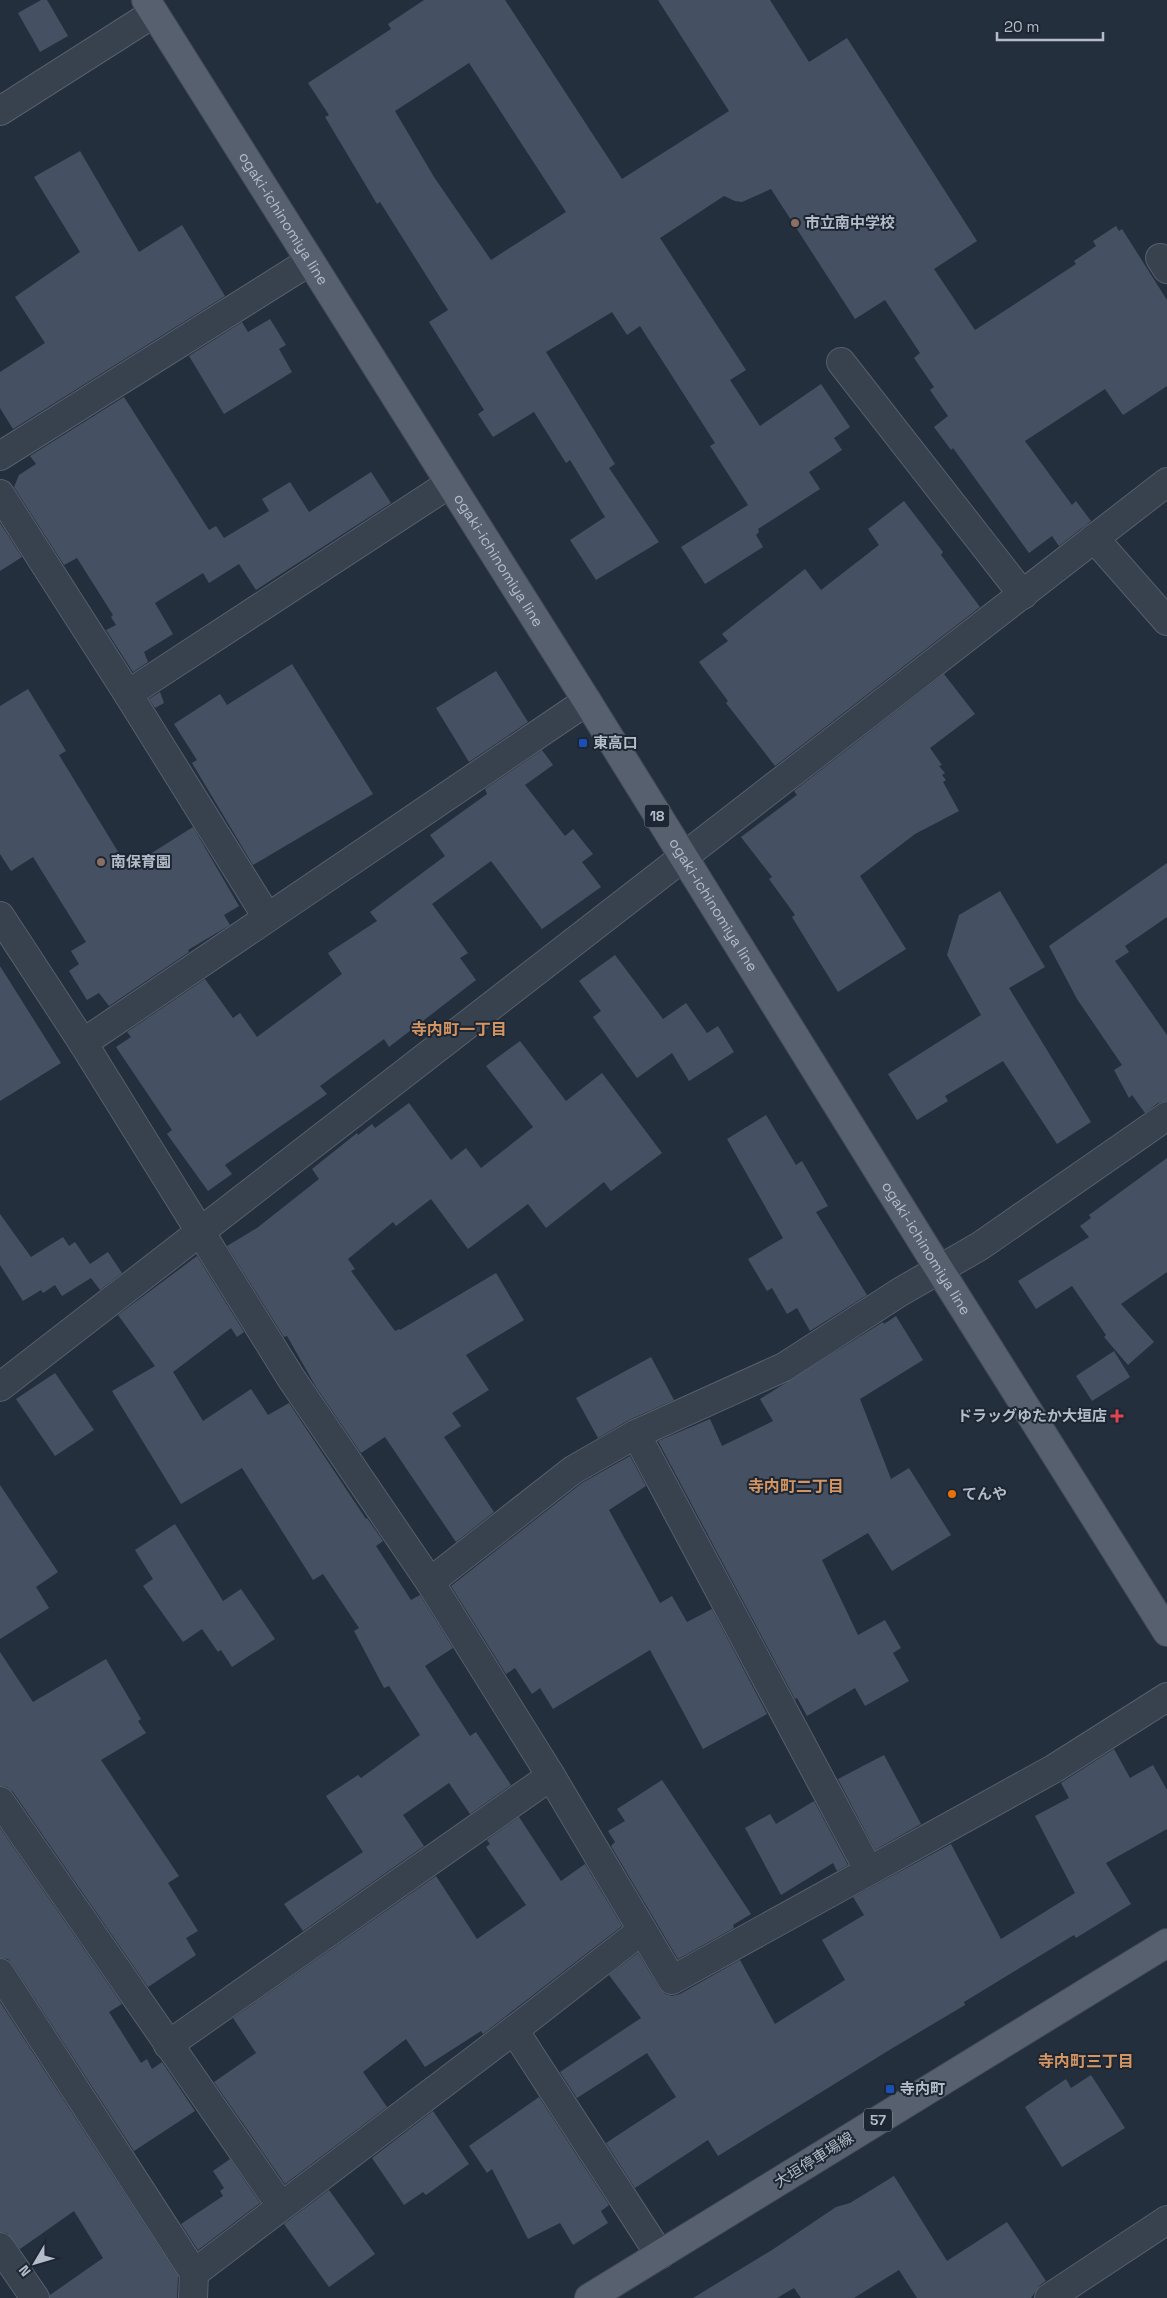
<svg xmlns="http://www.w3.org/2000/svg" width="1167" height="2298" font-family="'Space Grotesk','Noto Sans JP',sans-serif">
<style>
.building{fill:#455162;fill-rule:evenodd}
.lines{fill:none;stroke-linecap:round;stroke-linejoin:round}
.minor-casing{stroke:#565f6c;stroke-width:30}
.major-casing{stroke:#414a57;stroke-width:30}
.minor{stroke:#38414e;stroke-width:28}
.major{stroke:#56606e;stroke-width:28}
.education-dot{fill:#8d6e63;stroke:#1d2633;stroke-width:2}
.transit-dot{fill:#1a4fb4;stroke:#1d2633;stroke-width:2}
.health-dot{fill:#e0444e;stroke:#1d2633;stroke-width:2}
.food-dot{fill:#e8710a;stroke:#1d2633;stroke-width:2}
.labels{text-anchor:middle;stroke-width:4;stroke-linejoin:round;paint-order:stroke}
.shield{fill:#1d2633;stroke:#878f9c;stroke-width:1}
.shield-label{font-size:14px;font-weight:bold;fill:#b4bcc9}
.street-label{font-size:15px;fill:#b4bcc9;stroke:#1d2633}
.poi-label{font-size:15px;font-weight:bold;fill:#b4bcc9;stroke:#1d2633;text-anchor:start}
.neighbourhood-label{font-size:16px;font-weight:bold;fill:#d59563;stroke:#1d2633}
</style>
<rect width="100%" height="100%" fill="#242f3e"/>
<!-- building -->
<g class="building">
<path d="M41 0H47L68 36 40 52 18 13Z"/>
<path d="M424 0H505L622 179 729 111 658 0H770L809 62 847 38 977 241 934 269 975 330 1076 264 1074 261 1096 246 1093 241 1116 226 1119 231 1122 229 1167 300V386L1123 415 1105 389 1025 441 1072 505 1076 501 1091 521 1059 546 1052 536 1029 553 953 448 951 450 934 427 948 416 930 390 934 387 914 358 920 353 885 300 855 319 771 189 742 202 735 201 724 196 660 238 746 370 730 380 760 426 821 384 850 427 834 438 842 450 809 472 820 489 758 529 759 532 756 535 763 547 705 584 681 547 748 505 710 446 715 443 640 326 627 335 612 312 546 352 615 464 609 468 659 542 596 580 570 540 605 517 570 460 566 463 534 412 493 437 478 414 484 410 429 322 448 310 380 202 377 204 325 117 329 115 308 83 391 29 388 24ZM469 63 566 212 491 260 434 177 395 111Z"/>
<path d="M80 151 139 252 182 225 225 296 13 429 0 408V372L45 343 15 297 80 252 34 177Z"/>
<path d="M270 319 286 345 279 349 292 372 224 414 189 356 242 322 248 332Z"/>
<path d="M124 397 209 530 216 526 224 538 269 511 262 499 290 482 309 512 371 472 391 503 256 590 239 564 209 583 203 573 155 603 173 634 144 652 148 662 133 672 106 630 116 625 111 617 113 615 77 558 64 565 14 487 19 475 36 464 30 456Z"/>
<path d="M904 501 943 552 941 555 980 607 775 766 726 703 728 701 699 662 728 641 722 634 805 569 821 590 879 545 868 529Z"/>
<path d="M0 523 22 557 0 571Z"/>
<path d="M292 664 373 794 253 865 192 763 197 760 174 724 220 694 227 705Z"/>
<path d="M496 671 528 722 469 762 436 708Z"/>
<path d="M944 674 975 714 930 748 942 765 939 766 945 773 942 775 946 780 943 782 959 811 915 834 860 876 906 949 838 992 792 917 795 915 769 879 772 877 741 837 797 795 794 791Z"/>
<path d="M28 689 66 751 59 755 128 868 193 827 239 906 224 915 230 925 188 950 189 952 109 1006 99 993 87 1000 69 971 79 964 71 951 86 942 33 857 11 871 0 854V706Z"/>
<path d="M160 692 164 703 155 708 149 699Z"/>
<path d="M542 750 553 765 525 785 565 836 573 829 593 854 582 862 601 887 542 929 491 861 432 904 468 953 460 958 476 980 389 1047 384 1039 320 1086 327 1094 225 1165 232 1174 208 1191 167 1134 172 1130 116 1047 131 1037 127 1032 205 979 233 1018 240 1013 257 1037 342 974 328 953 377 921 370 912 445 856 430 835 487 794 485 789Z"/>
<path d="M1167 863V917L1125 946 1129 952 1115 961 1167 1035V1101L1158 1103 1145 1113 1132 1095 1129 1098 1114 1070 1122 1065 1077 999 1049 946Z"/>
<path d="M1000 891 1045 967 1009 988 1091 1122 1057 1144 1003 1061 945 1096 948 1101 917 1120 888 1074 981 1015 947 955 959 915Z"/>
<path d="M615 955 663 1019 686 1003 707 1033 718 1026 734 1052 689 1081 672 1053 637 1078 593 1017 601 1011 579 981Z"/>
<path d="M0 966 61 1063 0 1101Z"/>
<path d="M520 1041 566 1101 602 1073 662 1153 611 1191 604 1182 546 1228 528 1204 468 1249 431 1199 396 1226 393 1222 348 1259 355 1269 351 1271 395 1331 399 1329 400 1330 496 1273 524 1320 466 1355 489 1390 452 1413 461 1426 444 1437 494 1512 456 1542 385 1437 361 1453 316 1387 287 1336 284 1337 227 1246 257 1228 319 1179 312 1169 357 1133 358 1135 372 1124 375 1128 409 1103 451 1160 466 1148 481 1168 533 1127 486 1066Z"/>
<path d="M766 1115 796 1165 802 1161 828 1206 816 1212 867 1295 810 1331 797 1308 787 1314 772 1288 767 1291 748 1259 783 1238 727 1139Z"/>
<path d="M1167 1158V1272L1121 1304 1154 1342 1128 1365 1104 1337 1106 1335 1072 1286 1036 1309 1018 1281 1089 1237 1080 1226 1091 1218 1089 1215Z"/>
<path d="M0 1214 31 1257 63 1237 69 1246 75 1242 90 1264 108 1252 122 1273 100 1290 91 1278 62 1296 55 1285 43 1293 41 1290 23 1301 0 1265Z"/>
<path d="M197 1256 244 1332 237 1337 231 1328 173 1372 203 1421 251 1389 268 1415 289 1403 366 1519 367 1518 383 1541 376 1546 411 1600 420 1595 453 1648 425 1666 470 1736 476 1732 511 1785 470 1814 449 1783 403 1815 424 1846 303 1931 284 1904 363 1852 326 1796 358 1775 361 1778 420 1735 389 1686 384 1688 354 1631 359 1628 323 1574 313 1580 242 1468 181 1504 112 1391 155 1366 118 1315Z"/>
<path d="M896 1316 923 1360 860 1399 891 1479 909 1468 951 1535 892 1571 868 1533 822 1560 858 1635 885 1620 901 1648 893 1653 909 1681 865 1706 855 1688 807 1716 797 1698 795 1699 658 1441 710 1419 722 1446 773 1421 760 1399 883 1322 884 1324Z"/>
<path d="M1114 1351 1130 1377 1092 1401 1076 1376Z"/>
<path d="M651 1357 674 1400 629 1420 598 1438 576 1398Z"/>
<path d="M55 1373 94 1430 55 1456 16 1399Z"/>
<path d="M630 1456 646 1486 609 1510 660 1603 672 1596 687 1622 712 1609 767 1714 703 1749 650 1650 553 1709 540 1688 532 1694 515 1668 506 1674 451 1586 582 1483Z"/>
<path d="M0 1485 58 1572 36 1587 49 1608 0 1639Z"/>
<path d="M175 1524 223 1601 241 1589 275 1639 232 1667 221 1650 218 1652 202 1629 183 1642 143 1586 153 1579 135 1550Z"/>
<path d="M0 1652 33 1702 106 1659 141 1719 138 1721 146 1733 101 1760 179 1876 168 1883 198 1931 186 1938 196 1955 148 1987 13 1792 7 1787 0 1786Z"/>
<path d="M1114 1749 1130 1778 1153 1765 1167 1790V1829L1106 1863 1131 1904 1076 1938 1074 1935 964 2002 965 2005 891 2049 718 2156 708 2140 635 2188 606 2143 676 2097 647 2053 577 2098 560 2072 641 2018 609 1975 638 1953 659 1988 665 1994 672 1996 680 1994 740 1960 775 2024 845 1980 822 1940 864 1915 853 1897 951 1844 1001 1939 1075 1893 1035 1816 1069 1798 1061 1783Z"/>
<path d="M884 1755 921 1824 875 1850 838 1779Z"/>
<path d="M662 1780 751 1914 733 1925 734 1928 678 1959 611 1846 615 1842 608 1831 625 1821 617 1809Z"/>
<path d="M814 1801 848 1865 837 1871 833 1863 781 1895 745 1828 770 1814 776 1824Z"/>
<path d="M519 1817 561 1881 585 1864 622 1926 483 2034 481 2031 425 2067 406 2039 363 2072 387 2107 285 2184 214 2082 256 2053 233 2018 436 1876 477 1939 526 1905 486 1847 490 1844 487 1840Z"/>
<path d="M0 1828 122 2004 109 2012 141 2063 147 2059 152 2069 162 2062 195 2111 134 2151 13 1965 8 1959 0 1958Z"/>
<path d="M0 2002 178 2276 177 2298H50V2295L103 2258 74 2211 20 2249 7 2233 0 2232Z"/>
<path d="M1091 2075 1125 2128 1062 2167 1025 2107 1066 2079 1071 2088Z"/>
<path d="M539 2097 609 2205 601 2211 608 2223 573 2245 560 2223 528 2239 492 2169 487 2173 469 2146Z"/>
<path d="M433 2111 469 2164 426 2195 423 2192 404 2205 372 2158Z"/>
<path d="M230 2159 260 2203 198 2250 181 2224 223 2196 220 2191 224 2188 213 2171Z"/>
<path d="M894 2176 947 2261 1007 2222 1046 2281 1040 2285 1031 2298H917L899 2270 854 2298H801L794 2288 777 2298H693L772 2250 836 2207 850 2203Z"/>
<path d="M329 2190 375 2254 329 2287 284 2224Z"/>
</g>
<g class="lines">
<defs>
<g id="minor">
<path d="M0 111 154 13"/>
<path d="M1160 258 1167 269"/>
<path d="M841 362 1023 595"/>
<path d="M0 456 310 261"/>
<path d="M0 494 128 694 267 917"/>
<path d="M1094 538 1167 621"/>
<path d="M128 694 449 484"/>
<path d="M0 916 83 1043 291 1378 430 1582 551 1776 672 1980 1055 1768 1167 1697"/>
<path d="M83 1043 587 701"/>
<path d="M0 1387 1167 482"/>
<path d="M636 1434 869 1871"/>
<path d="M430 1582 573 1470 636 1434 784 1367 900 1292 980 1246 1167 1116"/>
<path d="M0 1801 281 2206"/>
<path d="M0 1973 194 2273 193 2298"/>
<path d="M514 2030 660 2255"/>
<path d="M168 2045 551 1776"/>
<path d="M0 2247 35 2298"/>
<path d="M194 2273 514 2030 641 1931"/>
<path d="M1049 2298 1167 2220"/>
</g>
<g id="major">
<path id="s1" d="M146 0 587 701 939 1269 1167 1632"/>
<path d="M589 2298 1167 1943"/>
</g>
</defs>
<!-- minor casing -->
<use href="#minor" class="minor-casing"/>
<!-- major casing -->
<use href="#major" class="major-casing"/>
<!-- minor -->
<use href="#minor" class="minor"/>
<!-- major -->
<use href="#major" class="major"/>
</g>
<!-- markers -->
<g class="education-dot">
<circle cx="795" cy="223" r="5"/>
<circle cx="101" cy="862" r="5"/>
</g>
<g class="transit-dot">
<rect x="578" y="738" width="10" height="10" rx="2.5"/>
<rect x="885" y="2084" width="10" height="10" rx="2.5"/>
</g>
<path class="health-dot" d="M1114.5 1408.5h5v5h5v5h-5v5h-5v-5h-5v-5h5z"/>
<circle class="food-dot" cx="952" cy="1494" r="5"/>
<g class="labels">
<!-- shield labels -->
<g class="shield">
<rect x="644.5" y="804.5" width="25" height="23" rx="4"/>
<rect x="864" y="2108.5" width="28" height="23" rx="4"/>
</g>
<g class="shield-label">
<text x="657" y="821">18</text>
<text x="878" y="2125">57</text>
</g>
<!-- street labels -->
<g class="street-label">
<text dy="5" stroke="none"><textPath href="#s1" startOffset="258">ogaki-ichinomiya line</textPath></text>
<text dy="5" stroke="none"><textPath href="#s1" startOffset="662">ogaki-ichinomiya line</textPath></text>
<text dy="5" stroke="none"><textPath href="#s1" startOffset="1068">ogaki-ichinomiya line</textPath></text>
<text dy="5" stroke="none"><textPath href="#s1" startOffset="1472">ogaki-ichinomiya line</textPath></text>
<text transform="translate(814 2160) rotate(-32)" y="5">大垣停車場線</text>
</g>
<!-- poi labels -->
<g class="poi-label">
<text x="805" y="228">市立南中学校</text>
<text x="593" y="748">東高口</text>
<text x="111" y="867">南保育園</text>
<text x="1107" y="1421" text-anchor="end">ドラッグゆたか大垣店</text>
<text x="962" y="1499">てんや</text>
<text x="900" y="2094">寺内町</text>
</g>
<!-- neighbourhood labels -->
<g class="neighbourhood-label">
<text x="459" y="1035">寺内町一丁目</text>
<text x="796" y="1492">寺内町二丁目</text>
<text x="1086" y="2067">寺内町三丁目</text>
</g>
</g>
<!-- north arrow -->
<g transform="translate(35 2263) rotate(232)" stroke="#1d2633" stroke-width="4" paint-order="stroke">
<path d="M0-4L9 19L0 12L-9 19Z" fill="#b4bcc9"/>
<text y="-8" font-size="14" font-weight="bold" text-anchor="middle" fill="#b4bcc9">N</text>
</g>
<!-- scale -->
<path d="M997 32v8h106v-8" fill="none" stroke="#b4bcc9" stroke-width="2.5"/>
<text x="1004" y="32" font-size="15" fill="#b4bcc9" stroke="#1d2633" stroke-width="4" paint-order="stroke">20 m</text>
</svg>
